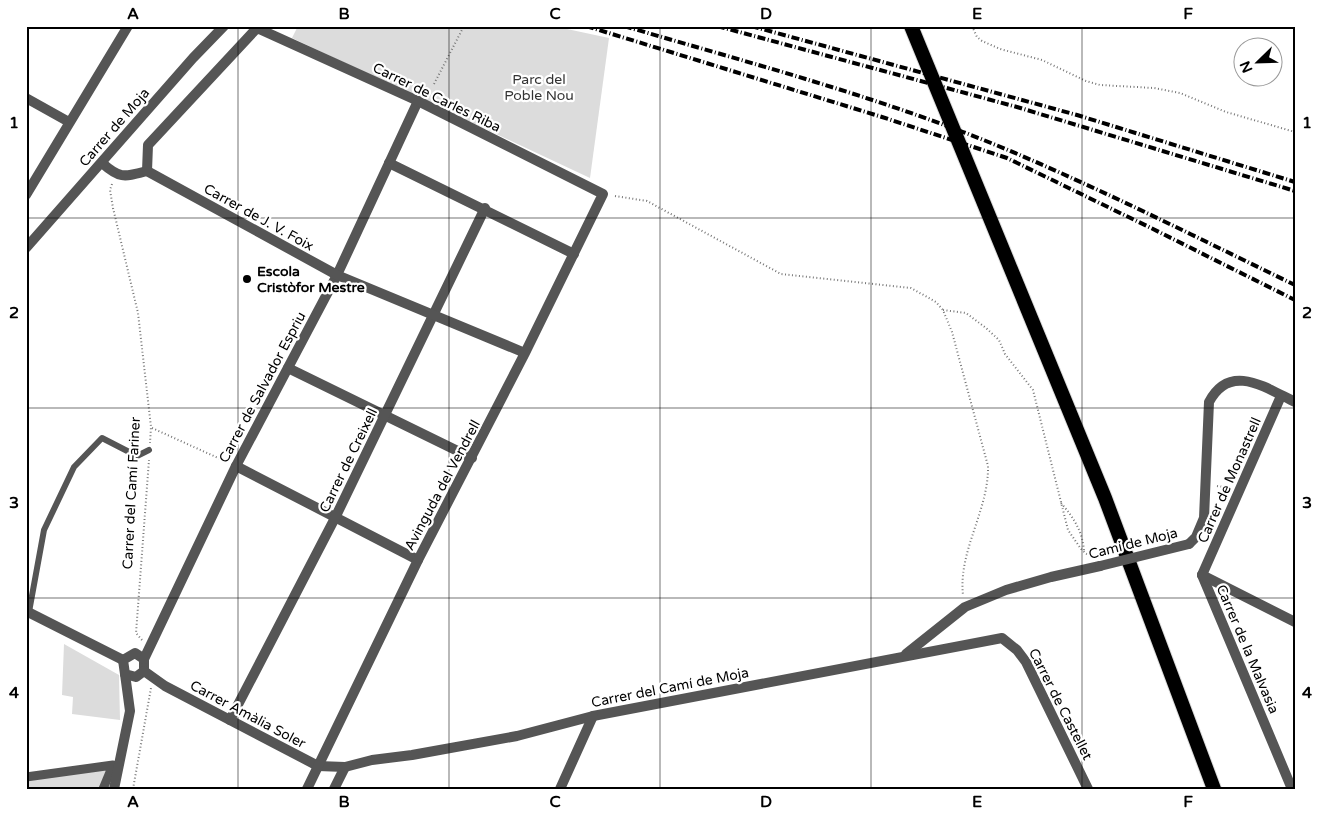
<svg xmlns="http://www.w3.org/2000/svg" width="1321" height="815" font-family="'Varela Round',sans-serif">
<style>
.green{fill:#dcdcdc}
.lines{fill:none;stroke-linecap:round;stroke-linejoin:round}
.trunk-casing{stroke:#dbdbdb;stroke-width:16}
.path{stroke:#777;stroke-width:2;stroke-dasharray:1 2.5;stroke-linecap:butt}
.service{stroke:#555;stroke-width:6}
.pedestrian{stroke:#555;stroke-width:9}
.minor{stroke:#555;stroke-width:10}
.tertiary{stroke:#555;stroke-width:10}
.trunk{stroke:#000;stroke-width:14}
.rail{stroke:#000;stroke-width:4;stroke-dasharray:8 2.5 1 2.5;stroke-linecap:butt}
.minor-bridge{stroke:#555;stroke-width:10}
.grid{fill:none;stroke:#000;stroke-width:1;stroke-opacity:0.55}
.poi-dot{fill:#000;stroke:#fff;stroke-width:2}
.labels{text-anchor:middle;stroke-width:4.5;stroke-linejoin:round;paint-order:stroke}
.park-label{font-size:14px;fill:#333;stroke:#fff}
.street-label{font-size:14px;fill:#000;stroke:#fff}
.poi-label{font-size:14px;font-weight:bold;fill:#000;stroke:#fff;text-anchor:start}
.neatline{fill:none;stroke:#000;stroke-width:2}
.grid-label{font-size:16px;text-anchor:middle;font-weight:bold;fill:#000}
</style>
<rect width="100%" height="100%" fill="#fff"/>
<!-- green -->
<g class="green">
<path d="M298 26H553L609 38 590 178 292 38Z"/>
<path d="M64 644 119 675 120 720 72 714 73 697 62 695Z"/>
<path d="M112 766 103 789H26V778Z"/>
</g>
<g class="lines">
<defs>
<path id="trunk" d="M911 26 1105 498 1214 789"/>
</defs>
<!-- trunk casing -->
<use href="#trunk" class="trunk-casing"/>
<!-- path -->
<g class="path">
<path d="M972 26 977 37 982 41 1000 49 1042 60 1086 81 1100 85 1154 88 1180 93 1226 112 1295 132"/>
<path d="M434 84 464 26"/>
<path d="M112 184 110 190 113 208 138 313 151 427 150 443"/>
<path d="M615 196 647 201 781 274 911 288 936 302 943 310 952 332 988 466C989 510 958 551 963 595"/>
<path d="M943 310 966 313 986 328 999 340 1005 354 1033 390 1068 530 1081 549 1089 556"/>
<path d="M152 428 227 462"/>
<path d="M1217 486 1230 488"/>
<path d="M1061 503C1074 518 1083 532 1084 552"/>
<path d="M142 640 136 633 149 460"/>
<path d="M133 789 151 688"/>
</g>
<!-- service -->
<path class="service" d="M29 612 44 530 74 467 102 438 137 456 149 450"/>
<!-- pedestrian -->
<path class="pedestrian" d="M26 777 113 765 103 789"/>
<!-- minor -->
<g class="minor">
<path d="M26 98 69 122"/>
<path d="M102 163C120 179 124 177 147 171"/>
<path d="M389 163 574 254"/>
<path d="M26 195 128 26"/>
<path d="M288 368 472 458"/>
<path d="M236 466 418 560"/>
<path d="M1189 544 1196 537 1204 518 1209 402C1230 362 1266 388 1295 402"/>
<path d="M1202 575 1292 789"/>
<path d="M1202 575 1281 396"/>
<path d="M1202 575 1295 622"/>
<path d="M26 611 123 660"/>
<path d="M135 653 144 659V671L136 677 125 674 123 660Z"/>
<path d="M906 654 965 607 1006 590 1051 577 1100 566"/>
<path d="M144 659 236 466 337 275 418 101"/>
<path d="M144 671 165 686 318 766 345 767 372 760 412 755 517 736 593 716 1002 638 1017 650 1026 662 1088 789"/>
<path d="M230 720 335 518 485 208"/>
<path d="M114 789 130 711 125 674"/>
<path d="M307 789 418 560 525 353 603 194 418 101 257 28 148 145 147 171 337 275 525 353"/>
<path d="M334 789 345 767"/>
<path d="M560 789 593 716"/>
</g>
<!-- tertiary -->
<path class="tertiary" d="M26 248 193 58 224 26"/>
<!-- trunk -->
<use href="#trunk" class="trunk"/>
<!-- rail -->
<g class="rail">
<path d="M586 26 882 117 1007 158 1151 228 1295 300"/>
<path d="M624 26C753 64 884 98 1008 150 1105 191 1200 239 1295 285"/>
<path d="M717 26 1017 107 1295 191"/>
<path d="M751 26 1077 115 1295 182"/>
</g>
<!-- minor-bridge -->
<path class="minor-bridge" d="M1100 566 1189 544"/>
</g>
<!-- grid -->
<path class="grid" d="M238 26V789M449 26V789M660 26V789M871 26V789M1082 26V789M26 218H1295M26 408H1295M26 598H1295"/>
<!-- markers -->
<circle class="poi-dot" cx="247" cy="279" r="5"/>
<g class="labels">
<!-- park labels -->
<g class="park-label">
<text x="539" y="84">Parc del<tspan x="539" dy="16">Poble Nou</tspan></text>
</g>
<!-- street labels -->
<g class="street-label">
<text transform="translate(437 97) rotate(26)" y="5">Carrer de Carles Riba</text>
<text transform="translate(114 127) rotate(-49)" y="5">Carrer de Moja</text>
<text transform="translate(259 217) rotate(29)" y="5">Carrer de J. V. Foix</text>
<text transform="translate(262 387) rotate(-62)" y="5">Carrer de Salvador Espriu</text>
<text transform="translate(348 460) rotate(-64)" y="5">Carrer de Creixell</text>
<text transform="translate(1229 480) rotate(-66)" y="5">Carrer de Monastrell</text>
<text transform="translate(442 485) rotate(-62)" y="5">Avinguda del Vendrell</text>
<text transform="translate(131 493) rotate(-87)" y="5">Carrer del Camí Fariner</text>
<text transform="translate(1133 543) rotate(-14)" y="5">Camí de Moja</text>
<text transform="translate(1248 649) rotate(67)" y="5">Carrer de la Malvasia</text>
<text transform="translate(670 687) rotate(-11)" y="5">Carrer del Camí de Moja</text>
<text transform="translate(1061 704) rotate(63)" y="5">Carrer de Castellet</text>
<text transform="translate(248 714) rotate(28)" y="5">Carrer Amàlia Soler</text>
</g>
<!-- poi labels -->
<g class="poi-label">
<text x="257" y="276">Escola<tspan x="257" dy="16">Cristòfor Mestre</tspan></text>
</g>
</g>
<!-- border -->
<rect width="1321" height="815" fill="none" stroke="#ffffff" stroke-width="55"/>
<!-- north arrow -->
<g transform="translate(1258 62) rotate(247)"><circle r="24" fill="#ffffff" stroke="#999999"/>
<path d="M0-4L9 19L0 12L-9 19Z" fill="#000000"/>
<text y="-8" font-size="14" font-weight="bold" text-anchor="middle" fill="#000000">N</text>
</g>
<rect x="28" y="28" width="1266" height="760" class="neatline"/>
<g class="grid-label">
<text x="133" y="19">A</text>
<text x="344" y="19">B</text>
<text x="555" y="19">C</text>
<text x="766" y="19">D</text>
<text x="977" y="19">E</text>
<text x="1188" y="19">F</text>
<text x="14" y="128">1</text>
<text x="1307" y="128">1</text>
<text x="14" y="318">2</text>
<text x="1307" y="318">2</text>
<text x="14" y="508">3</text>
<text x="1307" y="508">3</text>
<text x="14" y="698">4</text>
<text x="1307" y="698">4</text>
<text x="133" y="807">A</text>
<text x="344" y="807">B</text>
<text x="555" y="807">C</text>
<text x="766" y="807">D</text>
<text x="977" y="807">E</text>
<text x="1188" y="807">F</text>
</g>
</svg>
